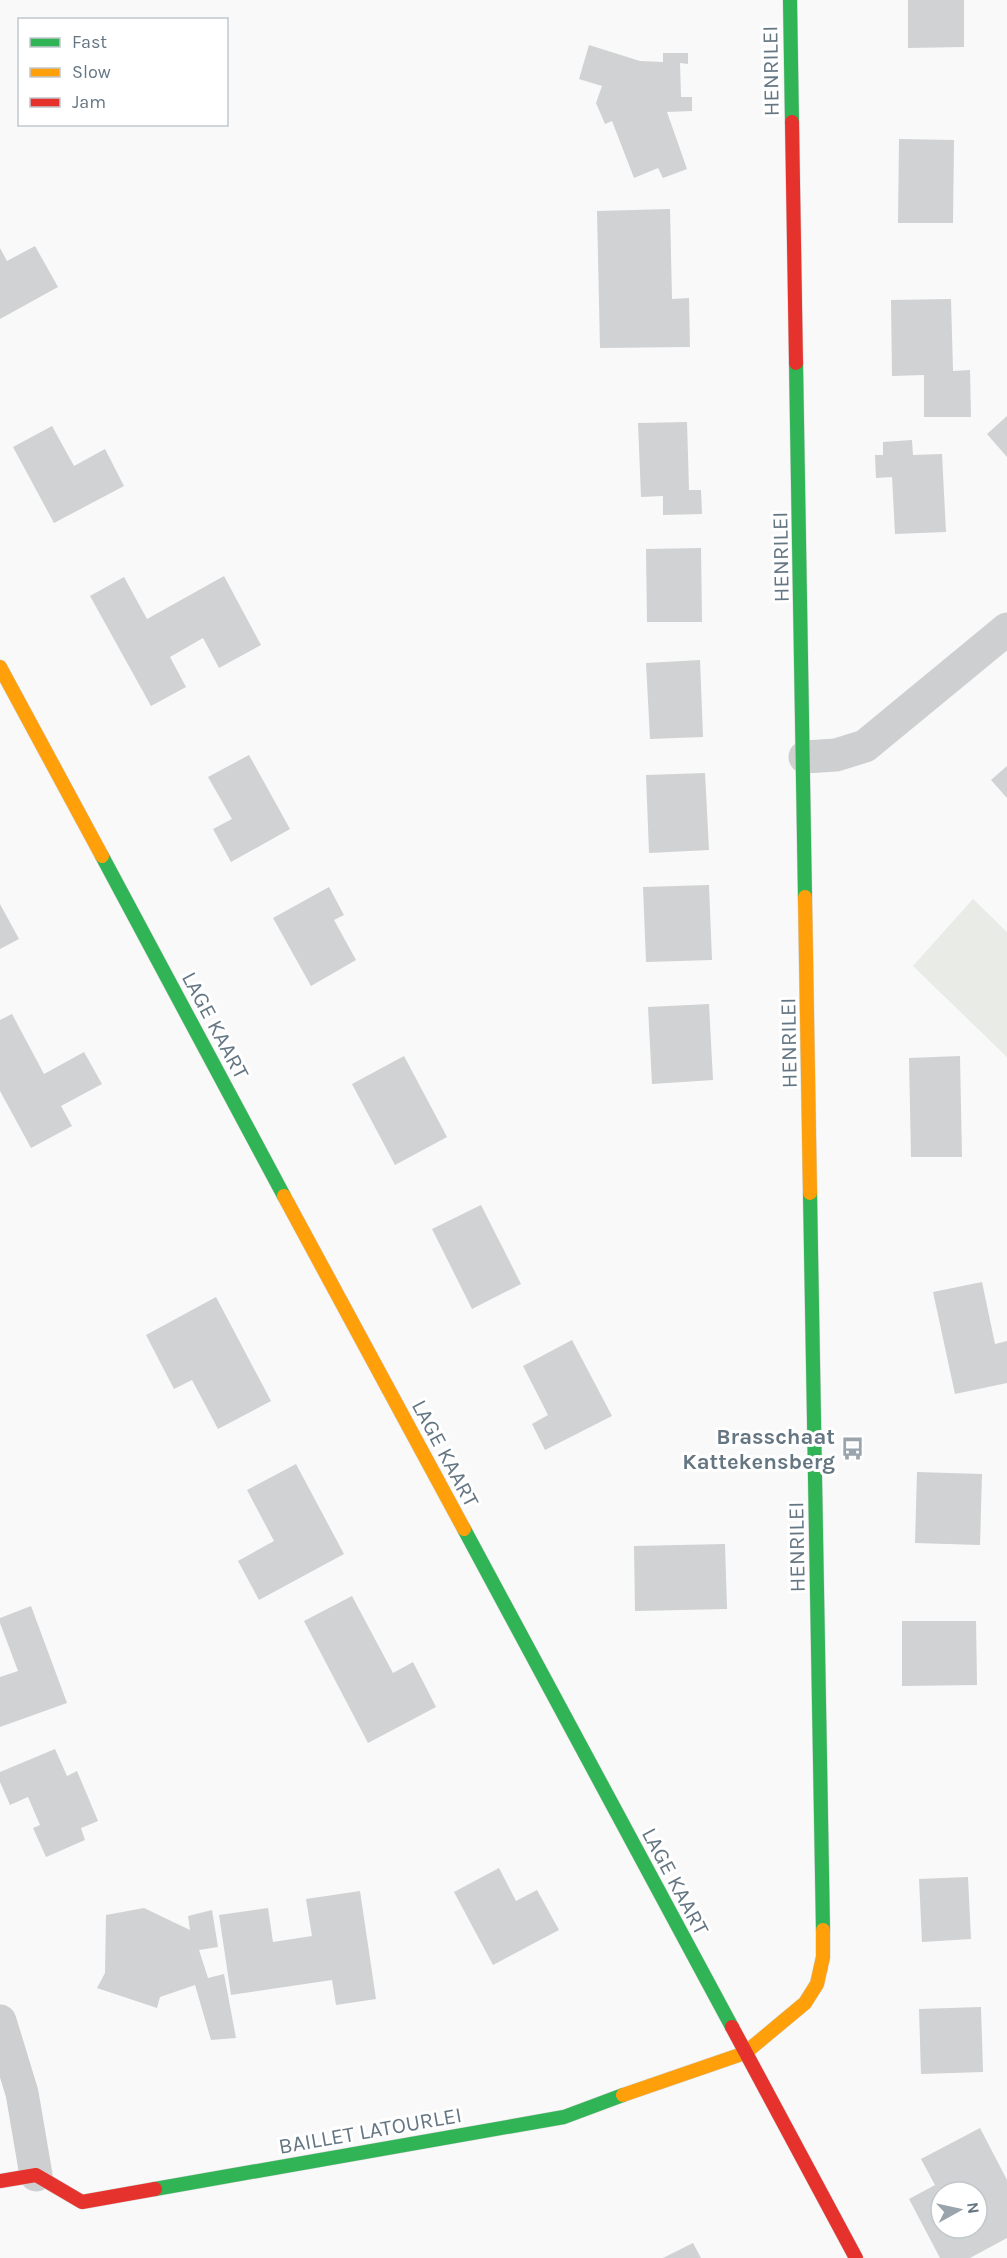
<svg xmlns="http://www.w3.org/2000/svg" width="1007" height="2258" font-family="Karla,sans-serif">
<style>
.green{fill:#e8ebe6}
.building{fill:#d0d2d3;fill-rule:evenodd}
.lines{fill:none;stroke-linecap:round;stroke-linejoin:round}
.fast-casing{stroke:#d5d6d7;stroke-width:15}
.slow-casing{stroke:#d5d6d7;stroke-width:15}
.jam-casing{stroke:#d5d6d7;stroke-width:15}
.street{stroke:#cecfd0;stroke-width:33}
.fast{stroke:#30b455;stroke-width:14}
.slow{stroke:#ff9f0a;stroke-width:14}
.jam{stroke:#e5322d;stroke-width:14}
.labels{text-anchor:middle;stroke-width:6;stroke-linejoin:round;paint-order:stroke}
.street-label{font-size:22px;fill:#657683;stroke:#fff}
.poi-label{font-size:22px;font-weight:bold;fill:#657683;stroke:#fff;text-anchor:end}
</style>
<rect width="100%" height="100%" fill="#f9f9f9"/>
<!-- green -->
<path class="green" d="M973 899 1007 932V1057L913 966Z"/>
<!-- building -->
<g class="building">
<path d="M908 0H964V47L908 48Z"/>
<path d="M589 45 640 61 663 62V53H688V64L680 63 681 97H692V111L667 112 687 169 663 178 658 168 634 178 612 121 605 124 596 103 602 86 579 79Z"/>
<path d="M899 139 954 140 953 223H898Z"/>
<path d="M670 209 672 299 689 298 690 347 600 348 597 211Z"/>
<path d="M35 246 58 287 0 319V248L7 261Z"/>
<path d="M951 299 953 371 970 370 971 417H924V375L892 376 891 300Z"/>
<path d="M1007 416V457L987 434Z"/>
<path d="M687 422 689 490H701L702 514 663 515V496L641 497 638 423Z"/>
<path d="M52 426 74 466 105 449 124 486 54 523 13 447Z"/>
<path d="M912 440 913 455 942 454 946 532 895 534 892 477 876 478 875 455H883V442Z"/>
<path d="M701 548 702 622H647L646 549Z"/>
<path d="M224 576 261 645 219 668 203 638 170 657 186 687 151 706 90 596 124 577 147 619Z"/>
<path d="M700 660 703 737 650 739 646 663Z"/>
<path d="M249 755 290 829 231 862 213 829 232 819 208 777Z"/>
<path d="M1007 766V798L991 780Z"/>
<path d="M705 773 709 850 649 853 646 775Z"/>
<path d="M709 885 712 960 646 962 643 887Z"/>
<path d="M329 887 344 915 334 920 356 960 311 986 273 918Z"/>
<path d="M0 904 19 939 0 949Z"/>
<path d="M709 1004 713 1080 652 1084 648 1007Z"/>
<path d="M12 1014 44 1074 84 1052 102 1084 61 1106 72 1126 31 1148 0 1091V1020Z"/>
<path d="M404 1056 447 1137 395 1165 352 1084Z"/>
<path d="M960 1056 962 1157H911L909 1058Z"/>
<path d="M481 1205 521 1284 472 1309 432 1229Z"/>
<path d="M982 1282 995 1344 1007 1341V1383L955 1394 933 1292Z"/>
<path d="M216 1297 271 1401 218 1429 192 1380 174 1389 146 1335Z"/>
<path d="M572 1340 612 1416 545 1450 532 1424 548 1415 523 1366Z"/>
<path d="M296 1464 344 1554 259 1600 238 1561 274 1541 247 1490Z"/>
<path d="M917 1472 982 1474 980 1545 915 1543Z"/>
<path d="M725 1544 727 1609 635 1611 634 1546Z"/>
<path d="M352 1596 393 1673 413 1662 436 1707 368 1743 304 1621Z"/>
<path d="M31 1606 67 1703 0 1727V1677L18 1671 0 1623V1618Z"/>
<path d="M902 1621H976L977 1685 902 1686Z"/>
<path d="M55 1749 67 1776 77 1771 98 1821 81 1828 85 1840 46 1857 33 1828 40 1825 28 1797 10 1805 0 1782V1772Z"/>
<path d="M499 1868 516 1901 537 1890 559 1930 493 1965 454 1892Z"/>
<path d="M968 1877 971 1939 922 1942 919 1879Z"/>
<path d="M360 1891 376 1999 336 2005 332 1980 231 1995 219 1915 268 1908 273 1942 312 1936 306 1899Z"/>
<path d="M144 1908 190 1930 188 1916 212 1910 218 1947 199 1950 208 1978 224 1974 236 2038 211 2040 195 1985 160 1997 157 2008 97 1988 105 1973 106 1915Z"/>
<path d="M981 2007 983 2072 921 2074 919 2009Z"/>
<path d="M980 2128 1007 2180V2238L970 2258H940L909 2199 935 2185 921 2159ZM941 2192H977V2228H941Z"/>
<path d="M693 2243 701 2258H663Z"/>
</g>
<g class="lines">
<defs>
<g id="fast">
<path d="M790 0 792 122"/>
<path d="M796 363 805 897"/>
<path d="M102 856 284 1196"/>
<path d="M810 1193 823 1930"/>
<path d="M464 1529 732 2027"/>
<path d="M155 2189 564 2117 623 2095"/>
</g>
<g id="slow">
<path d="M0 667 102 856"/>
<path d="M805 897 810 1193"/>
<path d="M284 1196 464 1529"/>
<path d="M623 2095 745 2053 805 2003 817 1984 823 1957V1930"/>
</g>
<g id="jam">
<path d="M792 122 796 363"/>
<path d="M732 2027 856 2258"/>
<path d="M0 2181 36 2175 82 2202 155 2189"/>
</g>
</defs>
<!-- fast casing -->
<use href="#fast" class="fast-casing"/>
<!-- slow casing -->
<use href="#slow" class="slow-casing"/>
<!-- jam casing -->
<use href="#jam" class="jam-casing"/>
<!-- street -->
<g class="street">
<path d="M805 757 836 755 865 746 1007 629"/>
<path d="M0 2021 22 2093 36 2175"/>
</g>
<!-- fast -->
<use href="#fast" class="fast"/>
<!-- slow -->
<use href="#slow" class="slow"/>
<!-- jam -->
<use href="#jam" class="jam"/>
</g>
<!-- icons -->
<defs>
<symbol id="bus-bare" viewBox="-9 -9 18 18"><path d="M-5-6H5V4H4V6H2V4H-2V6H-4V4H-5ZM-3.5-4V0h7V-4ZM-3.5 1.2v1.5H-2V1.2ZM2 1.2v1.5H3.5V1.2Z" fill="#99a4ac" stroke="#fff" stroke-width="2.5" paint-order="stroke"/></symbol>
</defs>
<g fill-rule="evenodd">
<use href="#bus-bare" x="836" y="1432" width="33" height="33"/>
</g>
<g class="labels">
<!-- street labels -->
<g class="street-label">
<text transform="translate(770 71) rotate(-91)" y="8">HENRILEI</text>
<text transform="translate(780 557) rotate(-91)" y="8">HENRILEI</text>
<text transform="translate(216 1025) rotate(62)" y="8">LAGE KAART</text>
<text transform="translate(788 1043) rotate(-91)" y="8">HENRILEI</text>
<text transform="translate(446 1453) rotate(62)" y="8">LAGE KAART</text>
<text transform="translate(796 1547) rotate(-91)" y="8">HENRILEI</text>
<text transform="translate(676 1881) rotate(62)" y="8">LAGE KAART</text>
<text transform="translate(370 2130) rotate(-10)" y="8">BAILLET LATOURLEI</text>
</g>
<!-- poi labels -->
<g class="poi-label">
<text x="835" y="1444">Brasschaat<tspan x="835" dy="25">Kattekensberg</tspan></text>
</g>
</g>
<!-- legend -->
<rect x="18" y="18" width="210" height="108" fill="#ffffff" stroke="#c1c8cd" stroke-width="1.5"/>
<rect x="30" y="38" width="30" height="9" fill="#30b455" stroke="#c1c8cd" stroke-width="1.5"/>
<text x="72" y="48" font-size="18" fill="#657683">Fast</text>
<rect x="30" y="68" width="30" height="9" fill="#ff9f0a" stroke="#c1c8cd" stroke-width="1.5"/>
<text x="72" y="78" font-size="18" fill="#657683">Slow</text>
<rect x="30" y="98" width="30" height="9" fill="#e5322d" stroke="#c1c8cd" stroke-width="1.5"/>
<text x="72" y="108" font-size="18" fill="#657683">Jam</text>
<!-- north arrow -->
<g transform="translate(959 2210) rotate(82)"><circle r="28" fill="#ffffff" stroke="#c1c8cd" stroke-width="1.5"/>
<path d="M0-4.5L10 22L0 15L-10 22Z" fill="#99a4ac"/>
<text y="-9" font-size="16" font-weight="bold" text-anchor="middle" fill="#657683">N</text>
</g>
</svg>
